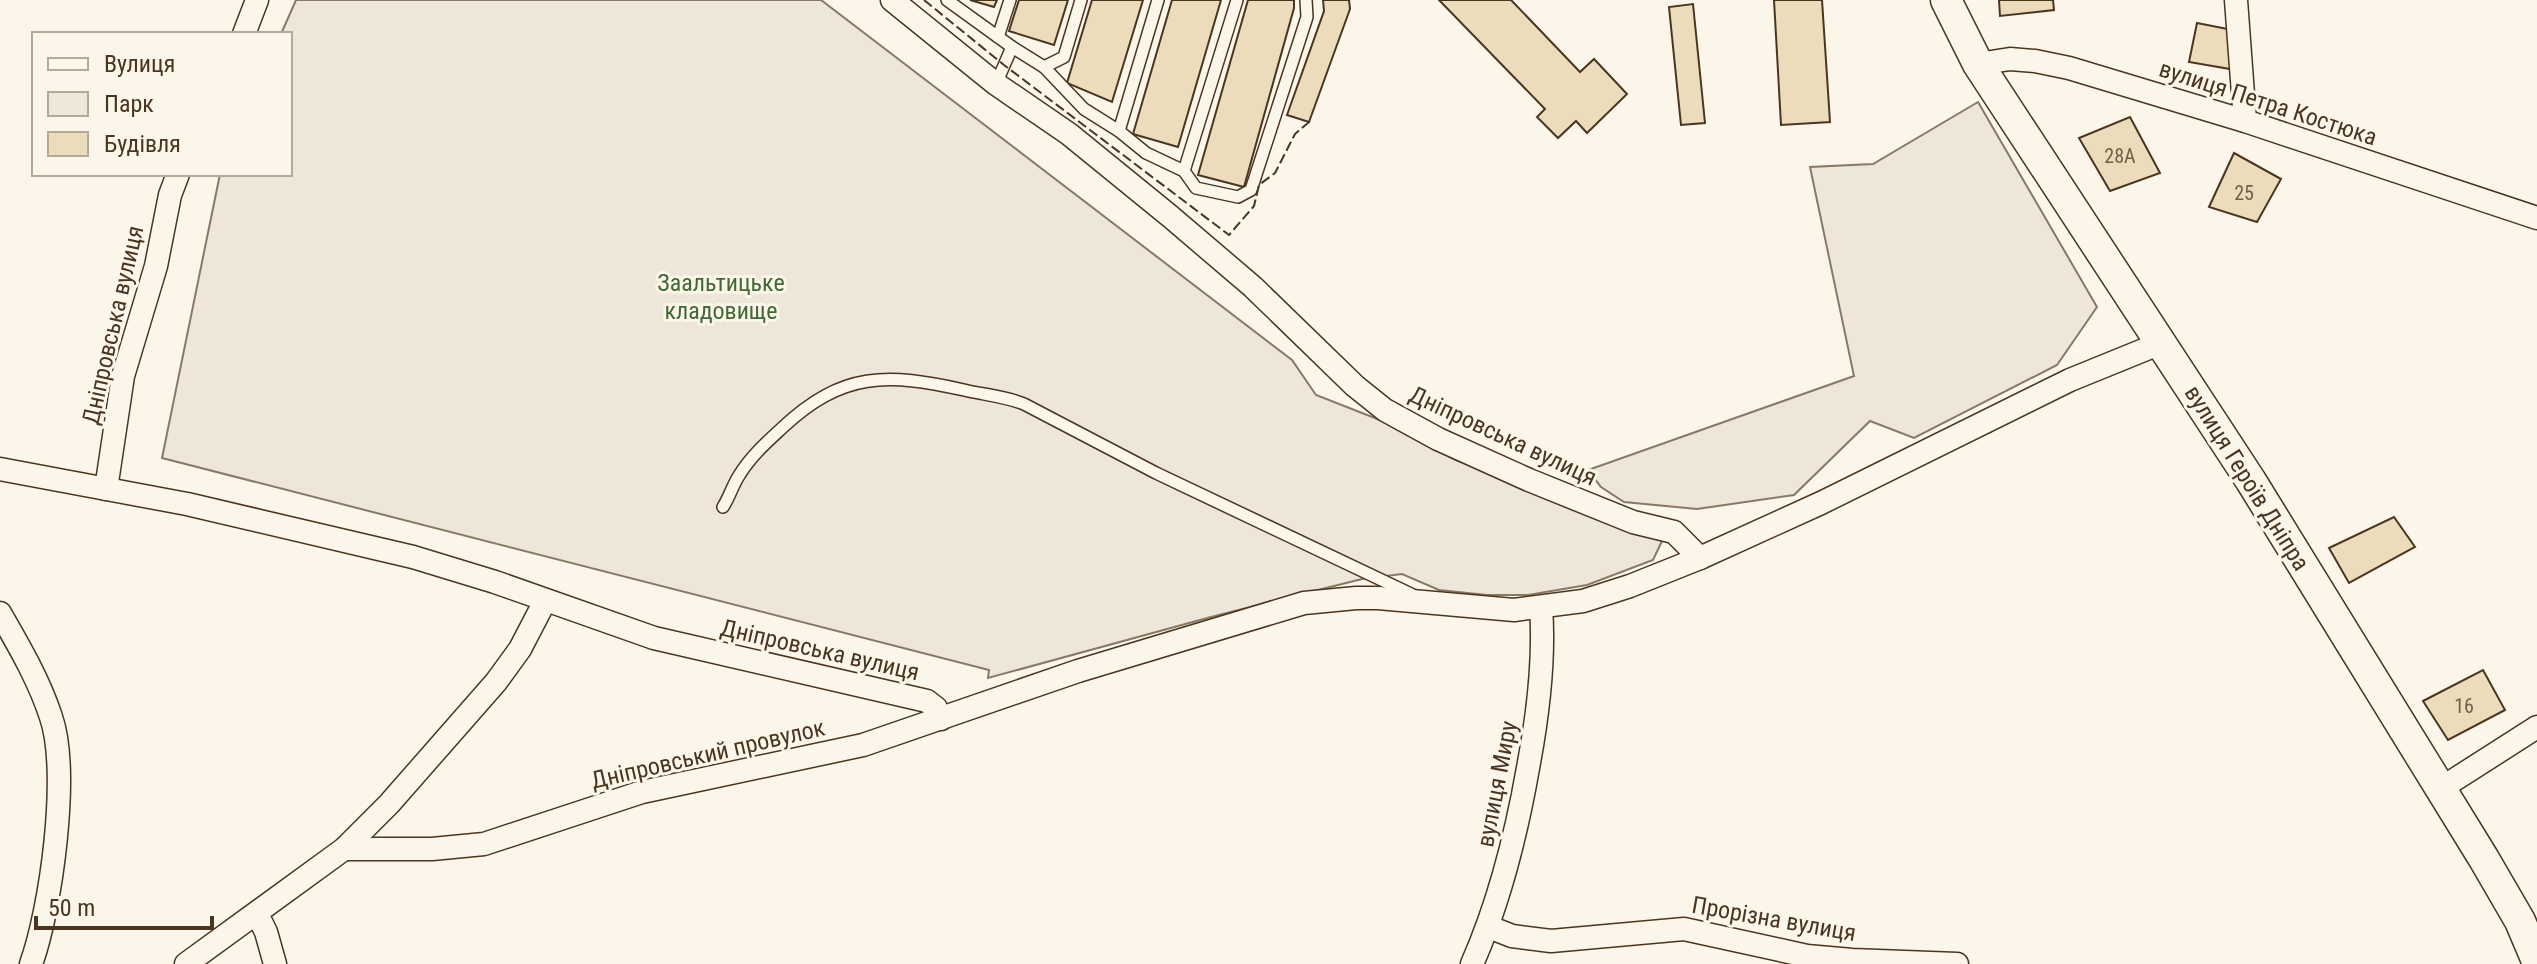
<svg xmlns="http://www.w3.org/2000/svg" width="2537" height="964" font-family="'Roboto Condensed',sans-serif">
<style>
.green{fill:#ede6d9;stroke:#887966;stroke-width:2}
.building{fill:#ecdcbc;stroke:#4a3520;stroke-width:2}
.lines{fill:none;stroke-linecap:round;stroke-linejoin:round}
.lane-casing{stroke:#4a3520;stroke-width:14}
.street-casing{stroke:#4a3520;stroke-width:25}
.secondary-casing{stroke:#4a3520;stroke-width:33}
.lane{stroke:#fbf6e9;stroke-width:11}
.street{stroke:#fbf6e9;stroke-width:22}
.secondary{stroke:#fbf6e9;stroke-width:30}
.fence{stroke:#4a3520;stroke-width:2;stroke-dasharray:10 4;stroke-linecap:butt}
.labels{text-anchor:middle;stroke-width:6;stroke-linejoin:round;paint-order:stroke}
.number-label{font-size:20px;fill:#725f47}
.street-label{font-size:24px;fill:#4a3520;stroke:#fbf6e9}
.park-label{font-size:24px;fill:#436837;stroke:#fbf6e9}
</style>
<rect width="100%" height="100%" fill="#fbf6e9"/>
<!-- green -->
<g class="green">
<path d="M296 0H821L1292 360 1316 395 1385 422 1456 460 1663 539 1653 560 1587 585 1528 595H1487L1439 590 1402 574 1362 579 1211 617 988 678 989 670 162 458 220 174H290V34H281Z"/>
<path d="M1978 102 2097 307 2057 365 1914 438 1870 421 1794 495 1697 509 1624 502 1601 487 1588 470 1854 376 1810 167 1873 164Z"/>
</g>
<!-- building -->
<g class="building">
<path d="M970 0H997L994 7Z"/>
<path d="M1019 0H1068L1054 45 1009 31Z"/>
<path d="M1092 0H1143L1112 102 1067 83Z"/>
<path d="M1172 0H1221L1178 147 1133 134Z"/>
<path d="M1248 0H1294V8L1244 187 1198 175Z"/>
<path d="M1323 0H1349L1350 9 1309 122 1287 115 1324 11Z"/>
<path d="M1439 0H1511L1580 72 1594 59 1627 94 1587 133 1576 121 1558 138 1537 117 1545 109Z"/>
<path d="M1774 0H1822L1830 122 1781 125Z"/>
<path d="M1999 0H2053L2054 10 2000 16Z"/>
<path d="M1693 4 1705 123 1681 125 1669 7Z"/>
<path d="M2197 23 2238 31 2230 69 2189 62Z"/>
<path d="M2130 117 2160 173 2110 191 2079 138Z"/>
<path d="M2234 153 2281 179 2257 222 2209 207Z"/>
<path d="M2394 517 2415 547 2349 583 2329 548Z"/>
<path d="M2483 670 2505 710 2448 740 2423 701Z"/>
</g>
<g class="lines">
<defs>
<g id="lane">
<path d="M947 0 1012 47 1044 67 1064 57 1081 0"/>
<path d="M998 37 1010 0"/>
<path d="M1044 67 1084 109 1119 131 1146 153 1184 171 1196 188 1238 197 1251 190 1307 17 1306 0"/>
<path d="M996 84 1012 47"/>
<path d="M1119 131 1158 0"/>
<path d="M1184 171 1237 0"/>
<path d="M723 507C730 496 733 484 740 474 751 456 767 442 782 428 843 371 887 373 964 390 985 395 1004 396 1024 404L1156 473 1411 594"/>
</g>
<g id="street">
<path d="M892 0 996 84 1069 134 1171 217 1253 287 1355 386 1385 410 1438 439 1529 480 1633 522 1674 532 1700 558"/>
<path d="M2236 0 2245 121"/>
<path d="M244 34 257 0"/>
<path d="M1978 64 2010 59 2035 61 2069 68 2245 121 2537 218"/>
<path d="M0 469 187 504 413 557 495 582 654 638 927 701 936 708 941 719"/>
<path d="M106 489 123 376 156 266 170 195 178 174"/>
<path d="M0 613C19 646 39 680 51 717 70 772 51 909 31 964"/>
<path d="M2440 789 2537 727"/>
<path d="M344 849H432L484 844 642 792 863 745 1078 671 1304 603 1356 598H1378L1514 610 1583 601 1630 586 1700 558 1821 503 2070 380 2161 343"/>
<path d="M257 914 266 932 275 964"/>
<path d="M1489 927 1512 936 1551 941 1684 929 1807 956 1852 960 1957 964"/>
<path d="M186 964 344 849 389 804 496 682 520 649 545 601"/>
<path d="M1472 964C1500 901 1516 836 1528 768 1538 715 1545 661 1541 608"/>
</g>
<path id="secondary" d="M1946 0 1978 64 2251 481 2484 859 2520 921 2537 961"/>
</defs>
<!-- lane casing -->
<use href="#lane" class="lane-casing"/>
<!-- street casing -->
<use href="#street" class="street-casing"/>
<!-- secondary casing -->
<use href="#secondary" class="secondary-casing"/>
<!-- lane -->
<use href="#lane" class="lane"/>
<!-- street -->
<use href="#street" class="street"/>
<!-- secondary -->
<use href="#secondary" class="secondary"/>
<!-- fence -->
<path class="fence" d="M924 0 1004 65 1229 235 1254 206 1259 185 1275 173 1295 134 1309 122"/>
</g>
<g class="labels">
<!-- number labels -->
<g class="number-label">
<text x="2120" y="163">28А</text>
<text x="2244" y="200">25</text>
<text x="2464" y="713">16</text>
</g>
<!-- street labels -->
<g class="street-label">
<text transform="translate(2268 103) rotate(18)" y="8">вулиця Петра Костюка</text>
<text transform="translate(113 325) rotate(-77)" y="8">Дніпровська вулиця</text>
<text transform="translate(1503 436) rotate(25)" y="8">Дніпровська вулиця</text>
<text transform="translate(2247 478) rotate(58)" y="8">вулиця Героїв Дніпра</text>
<text transform="translate(820 650) rotate(13)" y="8">Дніпровська вулиця</text>
<text transform="translate(708 754) rotate(-13)" y="8">Дніпровський провулок</text>
<text transform="translate(1497 784) rotate(-79)" y="8">вулиця Миру</text>
<text transform="translate(1774 919) rotate(10)" y="8">Прорізна вулиця</text>
</g>
<!-- park labels -->
<g class="park-label">
<text x="721" y="291">Заальтицьке<tspan x="721" dy="28">кладовище</tspan></text>
</g>
</g>
<!-- legend -->
<rect x="32" y="32" width="260" height="144" fill="#fbf6e9" stroke="#b4a999" stroke-width="2"/>
<rect x="48" y="58" width="40" height="12" fill="#fbf6e9" stroke="#b4a999" stroke-width="2"/>
<text x="104" y="72" font-size="24" fill="#4a3520">Вулиця</text>
<rect x="48" y="92" width="40" height="24" fill="#ede6d9" stroke="#b4a999" stroke-width="2"/>
<text x="104" y="112" font-size="24" fill="#4a3520">Парк</text>
<rect x="48" y="132" width="40" height="24" fill="#ecdcbc" stroke="#b4a999" stroke-width="2"/>
<text x="104" y="152" font-size="24" fill="#4a3520">Будівля</text>
<!-- scale -->
<path d="M36 916v12h176v-12" fill="none" stroke="#4a3520" stroke-width="4"/>
<text x="48" y="916" font-size="24" fill="#4a3520" stroke="#fbf6e9" stroke-width="6" paint-order="stroke">50 m</text>
</svg>
